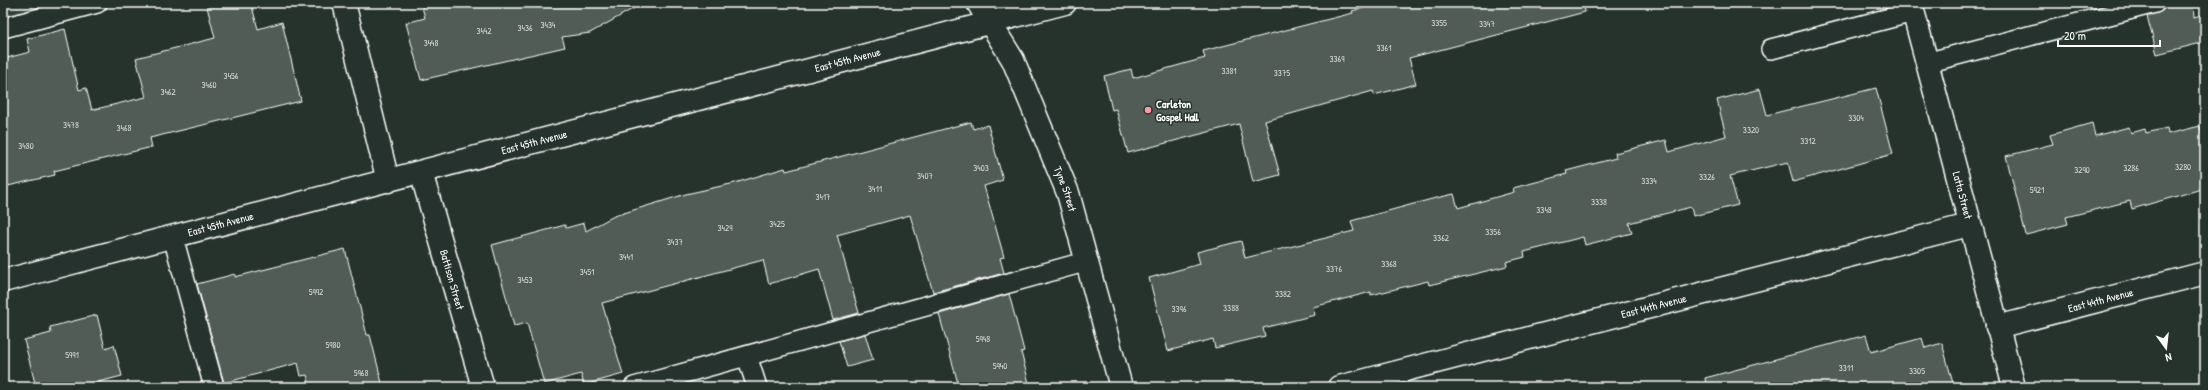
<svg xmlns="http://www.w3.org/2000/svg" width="2208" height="390" font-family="'Patrick Hand',sans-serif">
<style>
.built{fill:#333f3a}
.building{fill:#515c57;stroke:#fff}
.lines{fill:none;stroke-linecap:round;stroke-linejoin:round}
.service-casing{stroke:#fff;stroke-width:22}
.minor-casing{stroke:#fff;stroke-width:25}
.service{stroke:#26332d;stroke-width:19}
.minor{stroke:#26332d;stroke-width:22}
.poi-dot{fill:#ff9aa2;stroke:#26332d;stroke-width:1.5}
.labels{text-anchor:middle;stroke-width:3;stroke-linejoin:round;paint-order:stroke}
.number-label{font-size:9px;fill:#d4d6d5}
.street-label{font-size:11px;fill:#fff;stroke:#26332d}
.poi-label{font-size:11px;font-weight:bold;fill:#fff;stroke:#26332d;text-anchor:start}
</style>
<rect width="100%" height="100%" fill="#26332d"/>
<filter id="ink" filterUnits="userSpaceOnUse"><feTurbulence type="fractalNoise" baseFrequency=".025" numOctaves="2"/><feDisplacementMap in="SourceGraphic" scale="8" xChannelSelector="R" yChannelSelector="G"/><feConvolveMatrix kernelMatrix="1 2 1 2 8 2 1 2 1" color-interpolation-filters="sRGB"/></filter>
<g filter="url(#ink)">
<!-- built -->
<path class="built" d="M3 3H97L3 28Z"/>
<!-- building -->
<g class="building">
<path d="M206 3H251L258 29 282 22 301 101 150 138 152 147 54 171 55 175 8 186V184L3 185V59L30 52 27 39 65 29 79 90 86 88 92 110 146 97 136 58 215 38Z"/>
<path d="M421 3H643L590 33 562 37 565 47 421 80 406 23 425 18Z"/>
<path d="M1381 3H1584L1585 12 1409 58 1416 84 1374 95 1373 91 1265 121 1280 175 1253 182 1239 124 1128 153 1116 109 1112 110 1104 76 1131 69 1133 78 1205 58 1203 51 1353 13 1352 11Z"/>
<path d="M2166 3H2193L2194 17 2205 14V42L2157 54 2147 16 2162 11Z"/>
<path d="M1876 88 1893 154 1793 182 1788 162 1730 176 1738 205 1693 216 1691 207 1629 223 1632 233 1585 245 1583 237 1524 252 1525 257 1506 262 1507 266 1429 285 1428 281 1371 295V292L1313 307 1315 315 1263 328 1265 336 1215 348 1213 339 1168 351 1149 278 1200 264 1197 252 1241 241 1245 258 1354 231 1351 221 1432 199 1454 194 1458 208 1514 192 1513 188 1567 174 1566 171 1616 158 1615 153 1666 140 1669 152 1726 136 1717 100 1760 89 1767 115Z"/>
<path d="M971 122 973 129 988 125 1003 180 984 186 1004 257 1000 258 1004 273 933 292 910 215 837 235 859 313 833 320 819 269 769 284 763 260 602 303 623 374 584 385 581 374 544 384 527 323 514 326 492 245 565 225 566 228 584 223 586 231 614 216 686 194 735 183 785 168 786 171Z"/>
<path d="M2092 123 2095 136 2129 127 2131 133 2145 129 2146 133 2167 128 2168 134 2200 126 2205 146V188L2132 209 2130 201 2066 217 2068 224 2026 235 2006 156 2053 144 2050 135Z"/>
<path d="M345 249 367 335H370L383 387H310L307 375 301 376 298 363 224 383 197 284 235 274V277Z"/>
<path d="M1009 294 1024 351 1021 352 1030 387H959L939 314Z"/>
<path d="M97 315 105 348 114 345 122 376 79 387H36L24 340 51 333 50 327Z"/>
<path d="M865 334 873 360 847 367 839 341Z"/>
<path d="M1866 335 1871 352 1922 338 1925 348 1942 343 1954 387H1706L1705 378Z"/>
</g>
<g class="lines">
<defs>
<g id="service">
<path d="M3 28 97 3"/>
<path d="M1771 49 1913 12"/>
<path d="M1926 63 2155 3"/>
<path d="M173 237 214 387"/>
<path d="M747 356 757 387"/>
<path d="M634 387 1088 261"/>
</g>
<g id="minor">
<path d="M344 3 388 181"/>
<path id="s1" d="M978 3 1013 60 1068 193 1121 387"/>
<path id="s2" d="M1911 3 2014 387"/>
<path id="s3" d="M421 172 483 387"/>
<path id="s4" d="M3 281 1065 3"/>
<path id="s5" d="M1997 327 2205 273"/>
<path id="s6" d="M1339 387 1969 225"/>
</g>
</defs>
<!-- service casing -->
<use href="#service" class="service-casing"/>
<!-- minor casing -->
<use href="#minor" class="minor-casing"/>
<!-- service -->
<use href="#service" class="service"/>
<!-- minor -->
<use href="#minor" class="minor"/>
</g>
</g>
<!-- markers -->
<circle class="poi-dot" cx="1148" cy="110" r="4"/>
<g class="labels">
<!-- number labels -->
<g class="number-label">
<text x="1439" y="26">3355</text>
<text x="1487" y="27">3347</text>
<text x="548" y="28">3434</text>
<text x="525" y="31">3436</text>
<text x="484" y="34">3442</text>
<text x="431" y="46">3448</text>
<text x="1384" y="51">3361</text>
<text x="1337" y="62">3369</text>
<text x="1229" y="74">3381</text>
<text x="1282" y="76">3375</text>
<text x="231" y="79">3456</text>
<text x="209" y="88">3460</text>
<text x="168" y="95">3462</text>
<text x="1856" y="121">3304</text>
<text x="71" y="128">3478</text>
<text x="124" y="131">3468</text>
<text x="1751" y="133">3320</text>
<text x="1808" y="144">3312</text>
<text x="26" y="149">3480</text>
<text x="2183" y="170">3280</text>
<text x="981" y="171">3403</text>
<text x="2131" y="171">3286</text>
<text x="2082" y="173">3290</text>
<text x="925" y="179">3407</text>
<text x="1707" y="180">3326</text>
<text x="1649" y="184">3334</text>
<text x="875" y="192">3411</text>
<text x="2037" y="193">5921</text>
<text x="823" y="200">3417</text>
<text x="1599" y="205">3338</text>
<text x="1544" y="213">3348</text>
<text x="777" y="227">3425</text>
<text x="725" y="231">3429</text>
<text x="1493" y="235">3356</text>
<text x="1441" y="241">3362</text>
<text x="675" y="245">3437</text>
<text x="626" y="260">3441</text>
<text x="1389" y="267">3368</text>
<text x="1334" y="272">3376</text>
<text x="587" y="275">3451</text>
<text x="525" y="283">3453</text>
<text x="316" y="295">5992</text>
<text x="1283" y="297">3382</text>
<text x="1231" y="311">3388</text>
<text x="1179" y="312">3396</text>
<text x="983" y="342">5948</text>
<text x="333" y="348">5980</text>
<text x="72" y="358">5991</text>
<text x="1000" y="369">5940</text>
<text x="1846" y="371">3311</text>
<text x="1917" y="374">3305</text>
<text x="361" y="376">5968</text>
</g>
<!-- street labels -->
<g class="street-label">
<text dy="4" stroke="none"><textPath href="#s4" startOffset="873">East 45th Avenue</textPath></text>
<text dy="4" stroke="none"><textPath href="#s4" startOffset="549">East 45th Avenue</textPath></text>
<text dy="4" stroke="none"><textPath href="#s1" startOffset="206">Tyne Street</textPath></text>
<text dy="4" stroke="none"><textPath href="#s2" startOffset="199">Latta Street</textPath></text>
<text dy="4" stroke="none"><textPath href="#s4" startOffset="225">East 45th Avenue</textPath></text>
<text dy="4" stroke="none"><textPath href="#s3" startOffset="112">Battison Street</textPath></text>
<text dy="4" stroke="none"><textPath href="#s5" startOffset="107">East 44th Avenue</textPath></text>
<text dy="4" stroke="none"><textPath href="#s6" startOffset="325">East 44th Avenue</textPath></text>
</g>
<!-- poi labels -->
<g class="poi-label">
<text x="1156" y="108">Carleton<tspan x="1156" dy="13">Gospel Hall</tspan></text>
</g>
</g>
<!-- margin -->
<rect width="2208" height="390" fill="none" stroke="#26332d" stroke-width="16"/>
<rect x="8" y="8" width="2192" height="374" fill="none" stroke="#fff" stroke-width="1.5" filter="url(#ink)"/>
<!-- north arrow -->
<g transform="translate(2166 348) rotate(165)" stroke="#26332d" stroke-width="3" paint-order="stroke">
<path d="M0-3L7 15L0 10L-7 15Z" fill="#ffffff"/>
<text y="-6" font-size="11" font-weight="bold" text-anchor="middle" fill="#ffffff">N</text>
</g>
<!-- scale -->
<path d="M2058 40v6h102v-6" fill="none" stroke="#ffffff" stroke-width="2"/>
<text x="2064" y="40" font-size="12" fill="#ffffff" stroke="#26332d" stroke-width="3" paint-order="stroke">20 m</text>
</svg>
